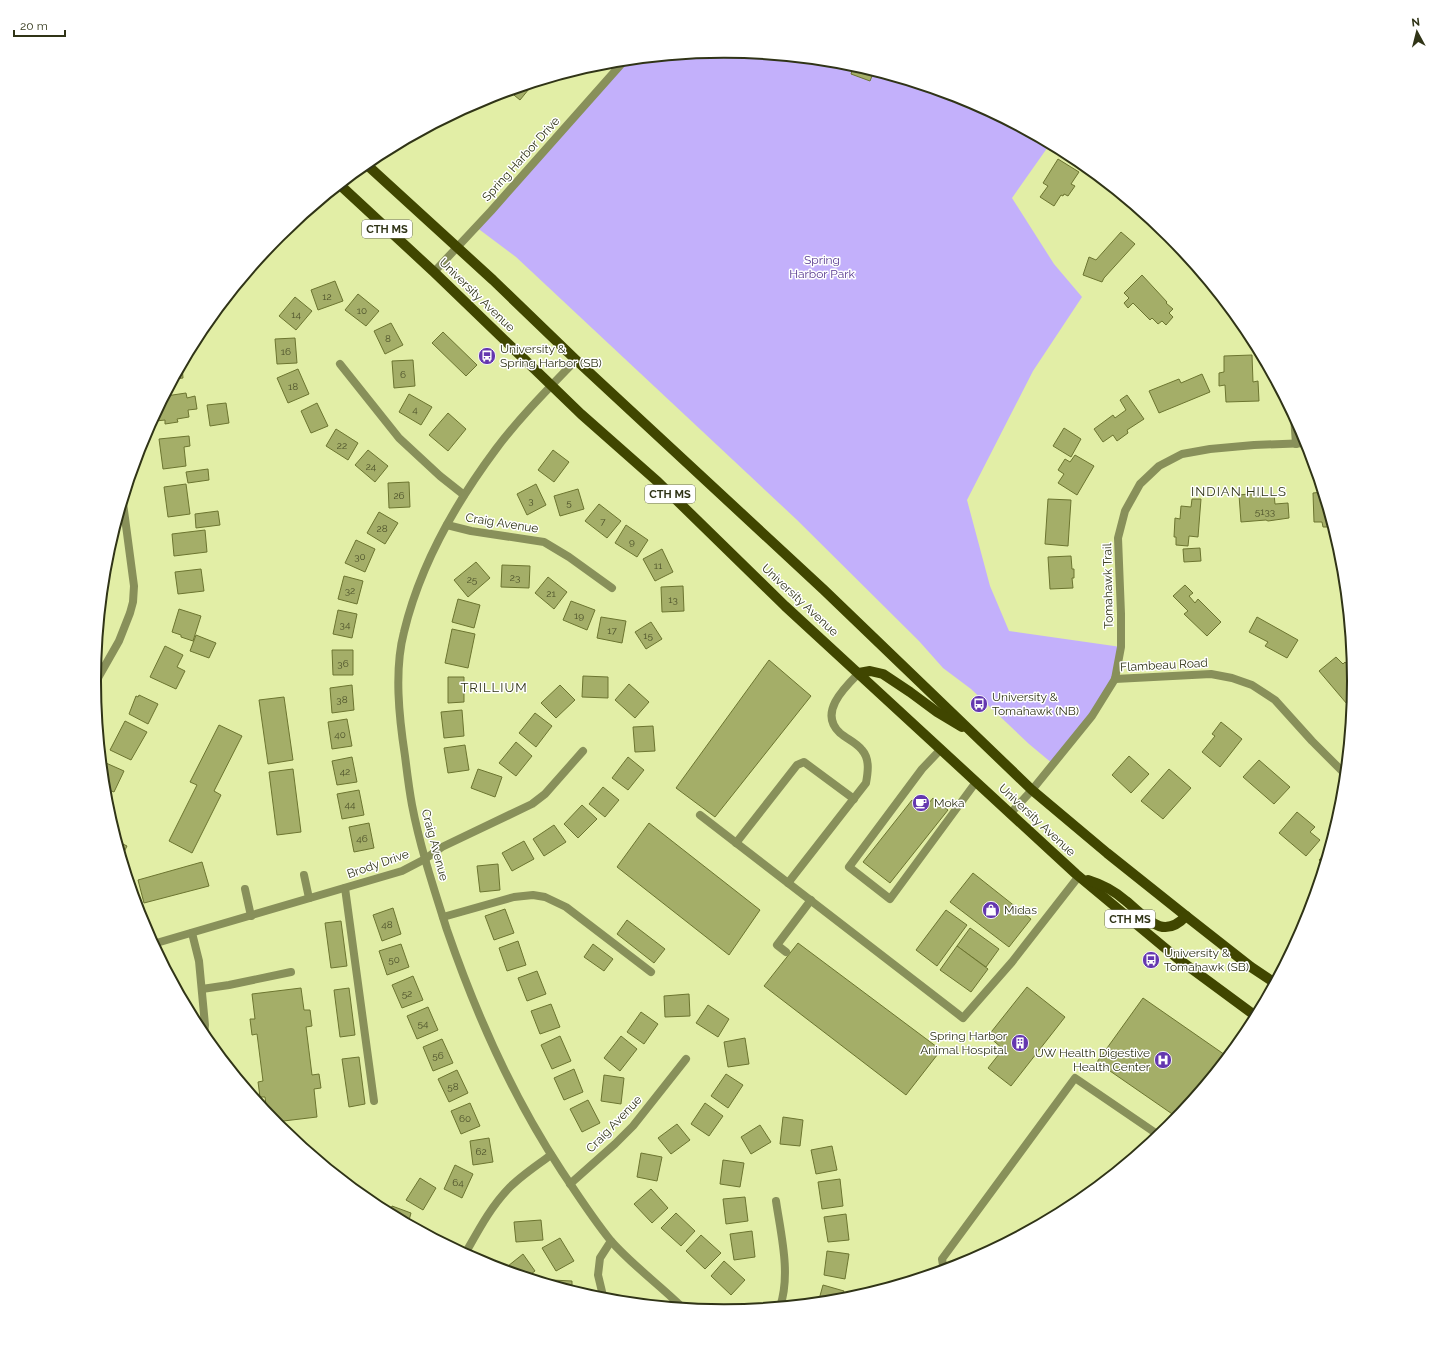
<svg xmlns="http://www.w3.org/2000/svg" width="1449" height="1363" font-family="Raleway,sans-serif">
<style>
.green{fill:#c3b0fb}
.building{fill:#a4ae68;stroke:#6c7530}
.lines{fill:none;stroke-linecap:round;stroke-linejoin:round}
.lane{stroke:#88905a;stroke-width:8}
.street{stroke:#88905a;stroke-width:8}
.primary{stroke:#404600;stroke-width:10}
.labels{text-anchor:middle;stroke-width:3;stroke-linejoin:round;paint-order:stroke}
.number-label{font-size:10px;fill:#4d522b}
.shield{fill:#fff;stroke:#6e715d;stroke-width:1}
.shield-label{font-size:11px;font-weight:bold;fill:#303417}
.street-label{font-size:12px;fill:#303417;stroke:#fff}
.park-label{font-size:12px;fill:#56388f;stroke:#fff}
.poi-label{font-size:12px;fill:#303417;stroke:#fff;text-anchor:start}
.neighbourhood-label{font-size:13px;letter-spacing:1px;fill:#303417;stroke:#fff}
.rim{fill:none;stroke:#303417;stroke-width:2}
</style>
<rect width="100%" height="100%" fill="#e2eea6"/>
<!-- green -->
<path class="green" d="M725 51 848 63 966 99 1050 144 1012 198 1054 264 1082 297 1033 371 967 500 990 586 1009 631 1121 647 1115 679 1053 764 1029 744 971 689 943 668 919 641 796 519 516 257 476 227 625 61Z"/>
<!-- building -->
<g class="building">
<path d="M854 65 874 71 870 81 851 74Z"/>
<path d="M533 84 520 100 509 91Z"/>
<path d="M1058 159 1079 172 1071 184 1075 186 1068 196 1064 194 1063 196 1061 195 1054 206 1040 197 1048 186 1043 183Z"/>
<path d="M1121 232 1135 244 1104 278 1102 282 1083 275 1089 257 1096 260Z"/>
<path d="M1142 275 1167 302 1166 303 1173 309 1169 313 1173 317 1166 325 1162 321 1158 324 1152 318 1150 320 1133 303 1128 308 1124 303 1129 298 1124 293Z"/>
<path d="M335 281 343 301 318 310 311 290Z"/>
<path d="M358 294 379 311 366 326 345 310Z"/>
<path d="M295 297 312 311 296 330 279 316Z"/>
<path d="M391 323 403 345 385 354 374 331Z"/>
<path d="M443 332 477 365 466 376 432 343Z"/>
<path d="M295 338 297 363 277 364 275 339Z"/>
<path d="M1252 355 1253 382 1258 381 1259 401 1226 402 1225 385 1219 386V373L1224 372V356Z"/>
<path d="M413 360 415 386 394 388 392 361Z"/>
<path d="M182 365 183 378 175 379Z"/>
<path d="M298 369 309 394 288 403 277 378Z"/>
<path d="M1202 374 1210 392 1159 413 1149 391 1179 379 1181 383Z"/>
<path d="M186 393 187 398 195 396 197 409 188 410 189 417 177 419 178 422 165 424V420L156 421 155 415 166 396Z"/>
<path d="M409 394 432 407 421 425 399 412Z"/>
<path d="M1127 395 1144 419 1127 430 1128 433 1117 441 1113 435 1103 442 1094 429 1113 415 1115 418 1126 410 1120 400Z"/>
<path d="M226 403 229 423 210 426 207 405Z"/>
<path d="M317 403 328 426 311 433 301 411Z"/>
<path d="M448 413 466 429 448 451 429 435Z"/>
<path d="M1064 428 1081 439 1071 457 1053 446Z"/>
<path d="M336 429 358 443 348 460 326 446Z"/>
<path d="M189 436 190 446 184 447 186 466 163 469 159 439Z"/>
<path d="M368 450 388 466 375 482 355 465Z"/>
<path d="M553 450 569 462 554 482 538 470Z"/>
<path d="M1075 455 1094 466 1077 495 1058 483 1064 474 1058 470 1065 459 1070 462Z"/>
<path d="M208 469 209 480 188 483 186 472Z"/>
<path d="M409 482 410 507 389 508 388 483Z"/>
<path d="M186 484 190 514 168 517 164 487Z"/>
<path d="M536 484 546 505 527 515 517 494Z"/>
<path d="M578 489 584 509 560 516 554 496Z"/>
<path d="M1323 492 1333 527H1323L1322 522H1314L1313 493Z"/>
<path d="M1259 493V496L1274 494 1275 504 1288 503 1289 518 1268 521 1266 520 1241 522 1239 495Z"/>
<path d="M1048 499 1071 500 1068 546 1045 544Z"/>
<path d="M1192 499H1201L1198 537 1189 536 1188 546 1176 545V537H1174L1175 518 1180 519 1181 506 1191 507Z"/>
<path d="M599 504 621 521 607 538 585 521Z"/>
<path d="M218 511 220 525 196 528 195 514Z"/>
<path d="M379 512 398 523 385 544 367 533Z"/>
<path d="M626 525 648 540 637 557 615 543Z"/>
<path d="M205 530 207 552 174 556 172 534Z"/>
<path d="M356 540 375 549 365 572 345 563Z"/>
<path d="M1200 548 1201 561 1184 562 1183 549Z"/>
<path d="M662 549 673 572 655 581 643 559Z"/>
<path d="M1071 556 1072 569H1074V578H1072L1073 588 1050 589 1048 557Z"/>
<path d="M476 562 490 578 468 597 454 580Z"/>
<path d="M502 565 530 566 529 588 501 587Z"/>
<path d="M201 569 204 591 178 594 175 572Z"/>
<path d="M344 576 363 581 357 604 338 599Z"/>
<path d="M548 577 567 592 554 609 535 593Z"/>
<path d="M1185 585 1193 593 1189 596 1195 603 1198 599 1221 622 1207 636 1184 614 1188 611 1173 596Z"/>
<path d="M683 586 684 611 662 612 661 587Z"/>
<path d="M458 599 480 605 474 628 452 622Z"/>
<path d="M571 601 595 610 587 630 563 620Z"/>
<path d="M179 609 201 616 193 641 181 637V635L172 632Z"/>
<path d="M338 610 357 614 352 638 333 634Z"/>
<path d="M601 617 626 621 622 643 597 638Z"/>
<path d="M1257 617 1298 640 1287 658 1265 646 1268 642 1249 632Z"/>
<path d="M651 622 662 639 646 649 635 632Z"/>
<path d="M452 629 475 634 468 668 445 663Z"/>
<path d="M196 635 216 643 209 658 190 651Z"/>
<path d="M165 646 183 655 177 667 185 671 176 689 150 677Z"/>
<path d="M332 650H353V675H333Z"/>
<path d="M1336 657 1343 664 1345 662 1354 672 1355 682 1353 700 1347 704 1319 671Z"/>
<path d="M769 660 811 696 715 817 676 788Z"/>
<path d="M583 676 608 677V698L582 697Z"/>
<path d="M448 677H464V702L448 703Z"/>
<path d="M629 684 649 702 635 718 615 700Z"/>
<path d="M352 685 354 710 332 713 330 688Z"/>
<path d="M560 685 575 700 556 718 541 703Z"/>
<path d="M139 695 158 704 148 724 129 714 136 696 138 697Z"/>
<path d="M284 697 293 760 268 764 259 700Z"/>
<path d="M462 710 464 736 444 738 441 712Z"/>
<path d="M535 713 552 726 536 747 519 733Z"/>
<path d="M347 719 352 746 332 749 328 722Z"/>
<path d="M125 721 147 732 131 760 110 750Z"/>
<path d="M1221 722 1242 739 1220 767 1202 752 1215 736 1212 734Z"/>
<path d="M219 725 242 736 214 791 221 795 192 853 169 841 197 785 190 782Z"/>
<path d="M653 726 655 751 635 752 633 727Z"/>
<path d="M516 742 532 756 516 776 499 763Z"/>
<path d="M465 745 469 770 448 773 444 748Z"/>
<path d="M1129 756 1149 774 1131 793 1112 775Z"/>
<path d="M352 757 357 782 337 785 332 761Z"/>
<path d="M628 757 644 770 628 790 612 778Z"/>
<path d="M1259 760 1290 787 1274 804 1243 777Z"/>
<path d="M106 763 124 771 114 792 104 788 103 770Z"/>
<path d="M293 769 301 832 277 835 269 772Z"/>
<path d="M478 769 502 777 495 797 471 788Z"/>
<path d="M1169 769 1191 788 1163 819 1141 801Z"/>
<path d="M603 787 619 800 605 817 589 804Z"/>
<path d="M359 790 364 815 342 819 337 794Z"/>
<path d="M933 798 948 810 890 883 863 862 912 800 924 809Z"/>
<path d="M582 805 597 819 578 838 564 824Z"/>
<path d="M1297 812 1315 827 1310 832 1320 840 1306 856 1279 833Z"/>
<path d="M369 823 374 848 354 852 349 827Z"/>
<path d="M649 823 760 910 729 955 617 867Z"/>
<path d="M554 825 566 842 544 856 533 839Z"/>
<path d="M117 841 127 846 122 856Z"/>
<path d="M524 841 534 859 512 871 502 853Z"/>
<path d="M1329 849 1325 865 1319 860Z"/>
<path d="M202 862 209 886 144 903 138 880Z"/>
<path d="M498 864 500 890 480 892 477 866Z"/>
<path d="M973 873 1031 919 1009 947 950 902Z"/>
<path d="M393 908 401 934 382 941 373 915Z"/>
<path d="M505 909 514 933 494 940 485 916Z"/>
<path d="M946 910 967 925 937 966 916 950Z"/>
<path d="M627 920 665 949 654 963 617 934Z"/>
<path d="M341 921 347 966 331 968 325 923Z"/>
<path d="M970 928 999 949 986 967 957 946Z"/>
<path d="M518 941 526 965 507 971 499 948Z"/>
<path d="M798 943 941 1050 906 1095 764 986Z"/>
<path d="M401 944 409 967 387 975 379 951Z"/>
<path d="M593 944 613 959 604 971 584 957Z"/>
<path d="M957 946 988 969 971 992 940 970Z"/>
<path d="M537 971 546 994 527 1001 518 978Z"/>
<path d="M413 976 423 1000 402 1008 392 985Z"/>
<path d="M1027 987 1065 1017 1011 1086 988 1068 1003 1049 988 1036Z"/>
<path d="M301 988 304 1010H310L312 1026 306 1027 312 1075 319 1074 321 1088 314 1089 317 1117 275 1122 267 1113 265 1097H260L258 1082 263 1081 257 1034 252 1035 250 1019H255L252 994Z"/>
<path d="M349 988 355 1035 340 1037 334 990Z"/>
<path d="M689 994 690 1016 665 1017 664 996Z"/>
<path d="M1143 998 1228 1057 1178 1118 1097 1062Z"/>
<path d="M551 1004 560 1027 540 1034 531 1011Z"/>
<path d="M708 1005 729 1019 718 1037 696 1023Z"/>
<path d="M428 1007 438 1030 417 1039 407 1016Z"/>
<path d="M641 1012 658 1024 644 1044 627 1032Z"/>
<path d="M560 1036 571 1061 552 1069 541 1045Z"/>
<path d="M621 1036 637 1049 620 1071 604 1058Z"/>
<path d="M745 1038 749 1064 728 1067 724 1042Z"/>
<path d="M442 1039 453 1063 433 1071 423 1047Z"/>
<path d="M359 1057 365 1104 349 1107 342 1059Z"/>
<path d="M574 1069 583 1092 564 1100 554 1078Z"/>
<path d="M457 1070 468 1093 449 1102 438 1079Z"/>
<path d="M726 1074 743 1085 728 1108 711 1096Z"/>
<path d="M604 1075 624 1078 621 1104 601 1101Z"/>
<path d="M588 1100 600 1123 582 1132 570 1109Z"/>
<path d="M470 1103 480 1126 461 1134 451 1111Z"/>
<path d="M705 1103 723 1116 709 1136 691 1124Z"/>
<path d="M783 1117 803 1120 800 1146 780 1144Z"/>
<path d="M677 1124 690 1140 671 1154 658 1138Z"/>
<path d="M760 1125 771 1142 751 1154 741 1137Z"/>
<path d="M489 1138 493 1162 473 1165 470 1141Z"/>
<path d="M832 1146 837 1170 816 1174 811 1150Z"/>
<path d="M641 1153 662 1157 657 1181 637 1177Z"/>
<path d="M723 1160 744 1163 740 1187 720 1184Z"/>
<path d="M455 1165 473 1174 462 1198 444 1189Z"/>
<path d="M420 1178 436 1188 423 1210 406 1200Z"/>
<path d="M840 1179 843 1206 822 1209 818 1182Z"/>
<path d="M651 1189 668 1208 652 1223 634 1204Z"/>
<path d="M745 1197 748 1221 726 1224 723 1199Z"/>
<path d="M392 1206 411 1213 408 1224 389 1214Z"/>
<path d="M676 1213 695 1231 681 1246 661 1228Z"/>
<path d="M846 1214 849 1240 828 1242 824 1217Z"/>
<path d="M541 1220 543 1240 516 1242 514 1222Z"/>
<path d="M752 1231 755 1257 734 1260 730 1234Z"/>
<path d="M701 1235 721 1253 705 1269 686 1251Z"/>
<path d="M560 1238 574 1261 556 1271 542 1248Z"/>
<path d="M827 1251 849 1254 845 1279 824 1275Z"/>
<path d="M523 1254 535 1271 527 1277 503 1270Z"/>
<path d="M724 1261 745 1280 731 1295 711 1276Z"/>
<path d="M552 1280 572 1281V1291L552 1285Z"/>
<path d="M823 1285 844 1291 841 1300 818 1303Z"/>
</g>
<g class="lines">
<!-- lane -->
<g class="lane">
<path d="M941 749 922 769 849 867 890 899 976 782"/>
<path d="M700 815 963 1018 1012 962 1079 876"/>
<path d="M736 843 797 765 804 762 854 799"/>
<path d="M304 875 309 898"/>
<path d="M788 883 866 783C868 772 870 759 862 750 857 743 847 739 840 733 818 713 844 688 859 673"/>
<path d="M345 888 374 1101"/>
<path d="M245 889 251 916"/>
<path d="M443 917 514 897 533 895 545 897 566 907 651 972"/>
<path d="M192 933 199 961 205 1025 204 1036"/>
<path d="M786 952 777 945 811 900"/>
<path d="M202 989 229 985 291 972"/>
<path d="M944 1271 942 1259 1075 1078 1160 1136"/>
</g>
<!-- street -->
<g class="street">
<path d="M434 272 491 211 624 61"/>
<path d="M576 360C549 388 520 417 496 449 455 504 420 565 404 632 394 670 399 717 405 756 407 772 409 789 412 805 420 847 434 889 447 930 476 1014 512 1096 561 1170 577 1194 593 1219 611 1241 633 1266 660 1285 683 1308"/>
<path d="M340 364 399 438 440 476 464 495"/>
<path d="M1294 416 1296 444"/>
<path d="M447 525 471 531 544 542 569 557 612 588"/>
<path d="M1115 679 1211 674 1232 678 1252 685 1275 700 1312 741 1346 775"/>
<path d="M94 685 119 641 130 613 133 602 134 586 123 503"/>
<path d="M1010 814 1032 790 1092 716 1115 679 1121 647V614L1118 538 1125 511 1140 484 1159 466 1182 454 1210 449 1254 445 1308 443"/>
<path d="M153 944 402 871 425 859 442 847 532 804 545 794 583 751"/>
<path d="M570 1184 615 1144 633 1126 686 1059"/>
<path d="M776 1201C781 1235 791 1274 780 1307"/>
<path d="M465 1254C478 1231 491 1206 510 1187 522 1175 537 1165 551 1155"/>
<path d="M604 1300 598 1275 600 1258 611 1241"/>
</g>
<!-- primary -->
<g class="primary">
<path d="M366 164 493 280 576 360 824 590 1032 790 1107 853 1186 916 1251 967 1275 983"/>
<path d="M340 185 434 272 581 414 658 482 785 606 1076 874 1177 958 1257 1017"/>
<path d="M859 673 870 671 883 674 910 692 937 712 962 727"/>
<path d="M1088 880C1101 884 1116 892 1126 901 1145 916 1162 942 1186 916"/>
</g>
</g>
<!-- icons -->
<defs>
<symbol id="bus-disc" viewBox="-11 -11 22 22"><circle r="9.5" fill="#6437af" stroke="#fff"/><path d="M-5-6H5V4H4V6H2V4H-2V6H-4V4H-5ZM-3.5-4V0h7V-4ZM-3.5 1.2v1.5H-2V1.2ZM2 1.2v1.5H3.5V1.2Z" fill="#fff"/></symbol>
<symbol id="cafe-disc" viewBox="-11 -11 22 22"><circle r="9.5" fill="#6437af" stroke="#fff"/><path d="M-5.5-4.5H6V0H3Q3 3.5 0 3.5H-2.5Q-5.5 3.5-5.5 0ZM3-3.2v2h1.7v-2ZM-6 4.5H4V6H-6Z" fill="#fff"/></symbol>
<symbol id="shop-disc" viewBox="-11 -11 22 22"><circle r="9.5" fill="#6437af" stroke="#fff"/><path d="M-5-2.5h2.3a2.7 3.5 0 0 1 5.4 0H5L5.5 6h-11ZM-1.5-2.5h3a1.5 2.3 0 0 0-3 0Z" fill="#fff"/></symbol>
<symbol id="building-disc" viewBox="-11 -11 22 22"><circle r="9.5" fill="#6437af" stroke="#fff"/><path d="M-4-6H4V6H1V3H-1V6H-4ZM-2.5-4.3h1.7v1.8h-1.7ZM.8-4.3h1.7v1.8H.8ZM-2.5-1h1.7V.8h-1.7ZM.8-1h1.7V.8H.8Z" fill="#fff"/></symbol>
<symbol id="hospital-disc" viewBox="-11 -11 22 22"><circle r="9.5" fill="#6437af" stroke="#fff"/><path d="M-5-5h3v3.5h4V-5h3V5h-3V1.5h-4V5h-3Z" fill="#fff"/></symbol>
</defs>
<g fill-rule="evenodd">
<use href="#bus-disc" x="477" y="346" width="20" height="20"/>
<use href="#bus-disc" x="969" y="694" width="20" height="20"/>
<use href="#cafe-disc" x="911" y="793" width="20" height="20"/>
<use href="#shop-disc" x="981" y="900" width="20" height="20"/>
<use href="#bus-disc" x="1141" y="950" width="20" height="20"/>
<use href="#building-disc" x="1010" y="1033" width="20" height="20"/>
<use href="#hospital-disc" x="1153" y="1050" width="20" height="20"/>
</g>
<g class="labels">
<!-- number labels -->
<g class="number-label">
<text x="327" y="300">12</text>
<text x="362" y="314">10</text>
<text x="296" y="318">14</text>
<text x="388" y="342">8</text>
<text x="286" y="355">16</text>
<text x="403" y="378">6</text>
<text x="293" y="390">18</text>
<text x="415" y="413">4</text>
<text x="342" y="449">22</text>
<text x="371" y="470">24</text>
<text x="399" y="499">26</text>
<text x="531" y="504">3</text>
<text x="569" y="506">5</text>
<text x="1265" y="515">5133</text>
<text x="603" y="525">7</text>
<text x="382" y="532">28</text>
<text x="632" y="545">9</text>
<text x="360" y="560">30</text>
<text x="658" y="569">11</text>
<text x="515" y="581">23</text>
<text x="472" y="583">25</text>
<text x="350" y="594">32</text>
<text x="551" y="597">21</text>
<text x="673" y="603">13</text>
<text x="579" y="619">19</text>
<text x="345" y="628">34</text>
<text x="612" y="634">17</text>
<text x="648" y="639">15</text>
<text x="343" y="667">36</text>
<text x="342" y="703">38</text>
<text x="340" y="738">40</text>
<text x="345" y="775">42</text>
<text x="350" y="808">44</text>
<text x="362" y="842">46</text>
<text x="387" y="928">48</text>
<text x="394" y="963">50</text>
<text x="407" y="997">52</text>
<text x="423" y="1027">54</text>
<text x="438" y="1059">56</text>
<text x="453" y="1090">58</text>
<text x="465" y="1122">60</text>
<text x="481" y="1155">62</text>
<text x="458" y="1186">64</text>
</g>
<!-- shield labels -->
<g class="shield">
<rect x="362" y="220" width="50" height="18" rx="3"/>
<rect x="645" y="485" width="50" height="18" rx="3"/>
<rect x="1105" y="910" width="50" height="18" rx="3"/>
</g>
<g class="shield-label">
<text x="387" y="233">CTH MS</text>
<text x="670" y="498">CTH MS</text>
<text x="1130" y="923">CTH MS</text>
</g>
<!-- street labels -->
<g class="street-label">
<text transform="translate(521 159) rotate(-48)" y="4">Spring Harbor Drive</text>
<text transform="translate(477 295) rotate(44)" y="4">University Avenue</text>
<text transform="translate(502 523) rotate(9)" y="4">Craig Avenue</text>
<text transform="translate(1108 586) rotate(-91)" y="4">Tomahawk Trail</text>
<text transform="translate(800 600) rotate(43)" y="4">University Avenue</text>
<text transform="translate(1164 665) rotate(-3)" y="4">Flambeau Road</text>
<text transform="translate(1037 820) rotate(43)" y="4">University Avenue</text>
<text transform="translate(435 845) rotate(75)" y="4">Craig Avenue</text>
<text transform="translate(378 864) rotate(-19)" y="4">Brody Drive</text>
<text transform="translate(614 1124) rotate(-46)" y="4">Craig Avenue</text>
</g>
<!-- park labels -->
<g class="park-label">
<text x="822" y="264">Spring<tspan x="822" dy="14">Harbor Park</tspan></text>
</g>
<!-- poi labels -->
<g class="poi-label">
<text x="500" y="353">University &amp;<tspan x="500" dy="14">Spring Harbor (SB)</tspan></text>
<text x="992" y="701">University &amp;<tspan x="992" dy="14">Tomahawk (NB)</tspan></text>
<text x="934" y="807">Moka</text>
<text x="1004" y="914">Midas</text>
<text x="1164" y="957">University &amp;<tspan x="1164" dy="14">Tomahawk (SB)</tspan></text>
<text x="1007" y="1040" text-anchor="end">Spring Harbor<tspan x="1007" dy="14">Animal Hospital</tspan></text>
<text x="1150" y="1057" text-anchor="end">UW Health Digestive<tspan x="1150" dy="14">Health Center</tspan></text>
</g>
<!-- neighbourhood labels -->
<g class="neighbourhood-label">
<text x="1239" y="496">INDIAN HILLS</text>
<text x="494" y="692">TRILLIUM</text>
</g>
</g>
<!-- crop -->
<path d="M0 0H1449V1363H0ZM101 681a623 623 0 1 1 1246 0a623 623 0 1 1-1246 0Z" fill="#fff" fill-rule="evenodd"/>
<path class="rim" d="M101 681a623 623 0 1 1 1246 0a623 623 0 1 1-1246 0Z"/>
<!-- north arrow -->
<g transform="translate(1417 32) rotate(353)" stroke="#ffffff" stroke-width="3" paint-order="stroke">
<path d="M0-3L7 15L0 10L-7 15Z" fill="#303417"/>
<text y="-6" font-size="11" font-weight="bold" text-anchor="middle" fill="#303417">N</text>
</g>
<!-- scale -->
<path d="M14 30v6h51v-6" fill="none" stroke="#303417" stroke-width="2"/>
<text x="20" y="30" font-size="12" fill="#303417" stroke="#ffffff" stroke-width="3" paint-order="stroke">20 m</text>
</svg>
